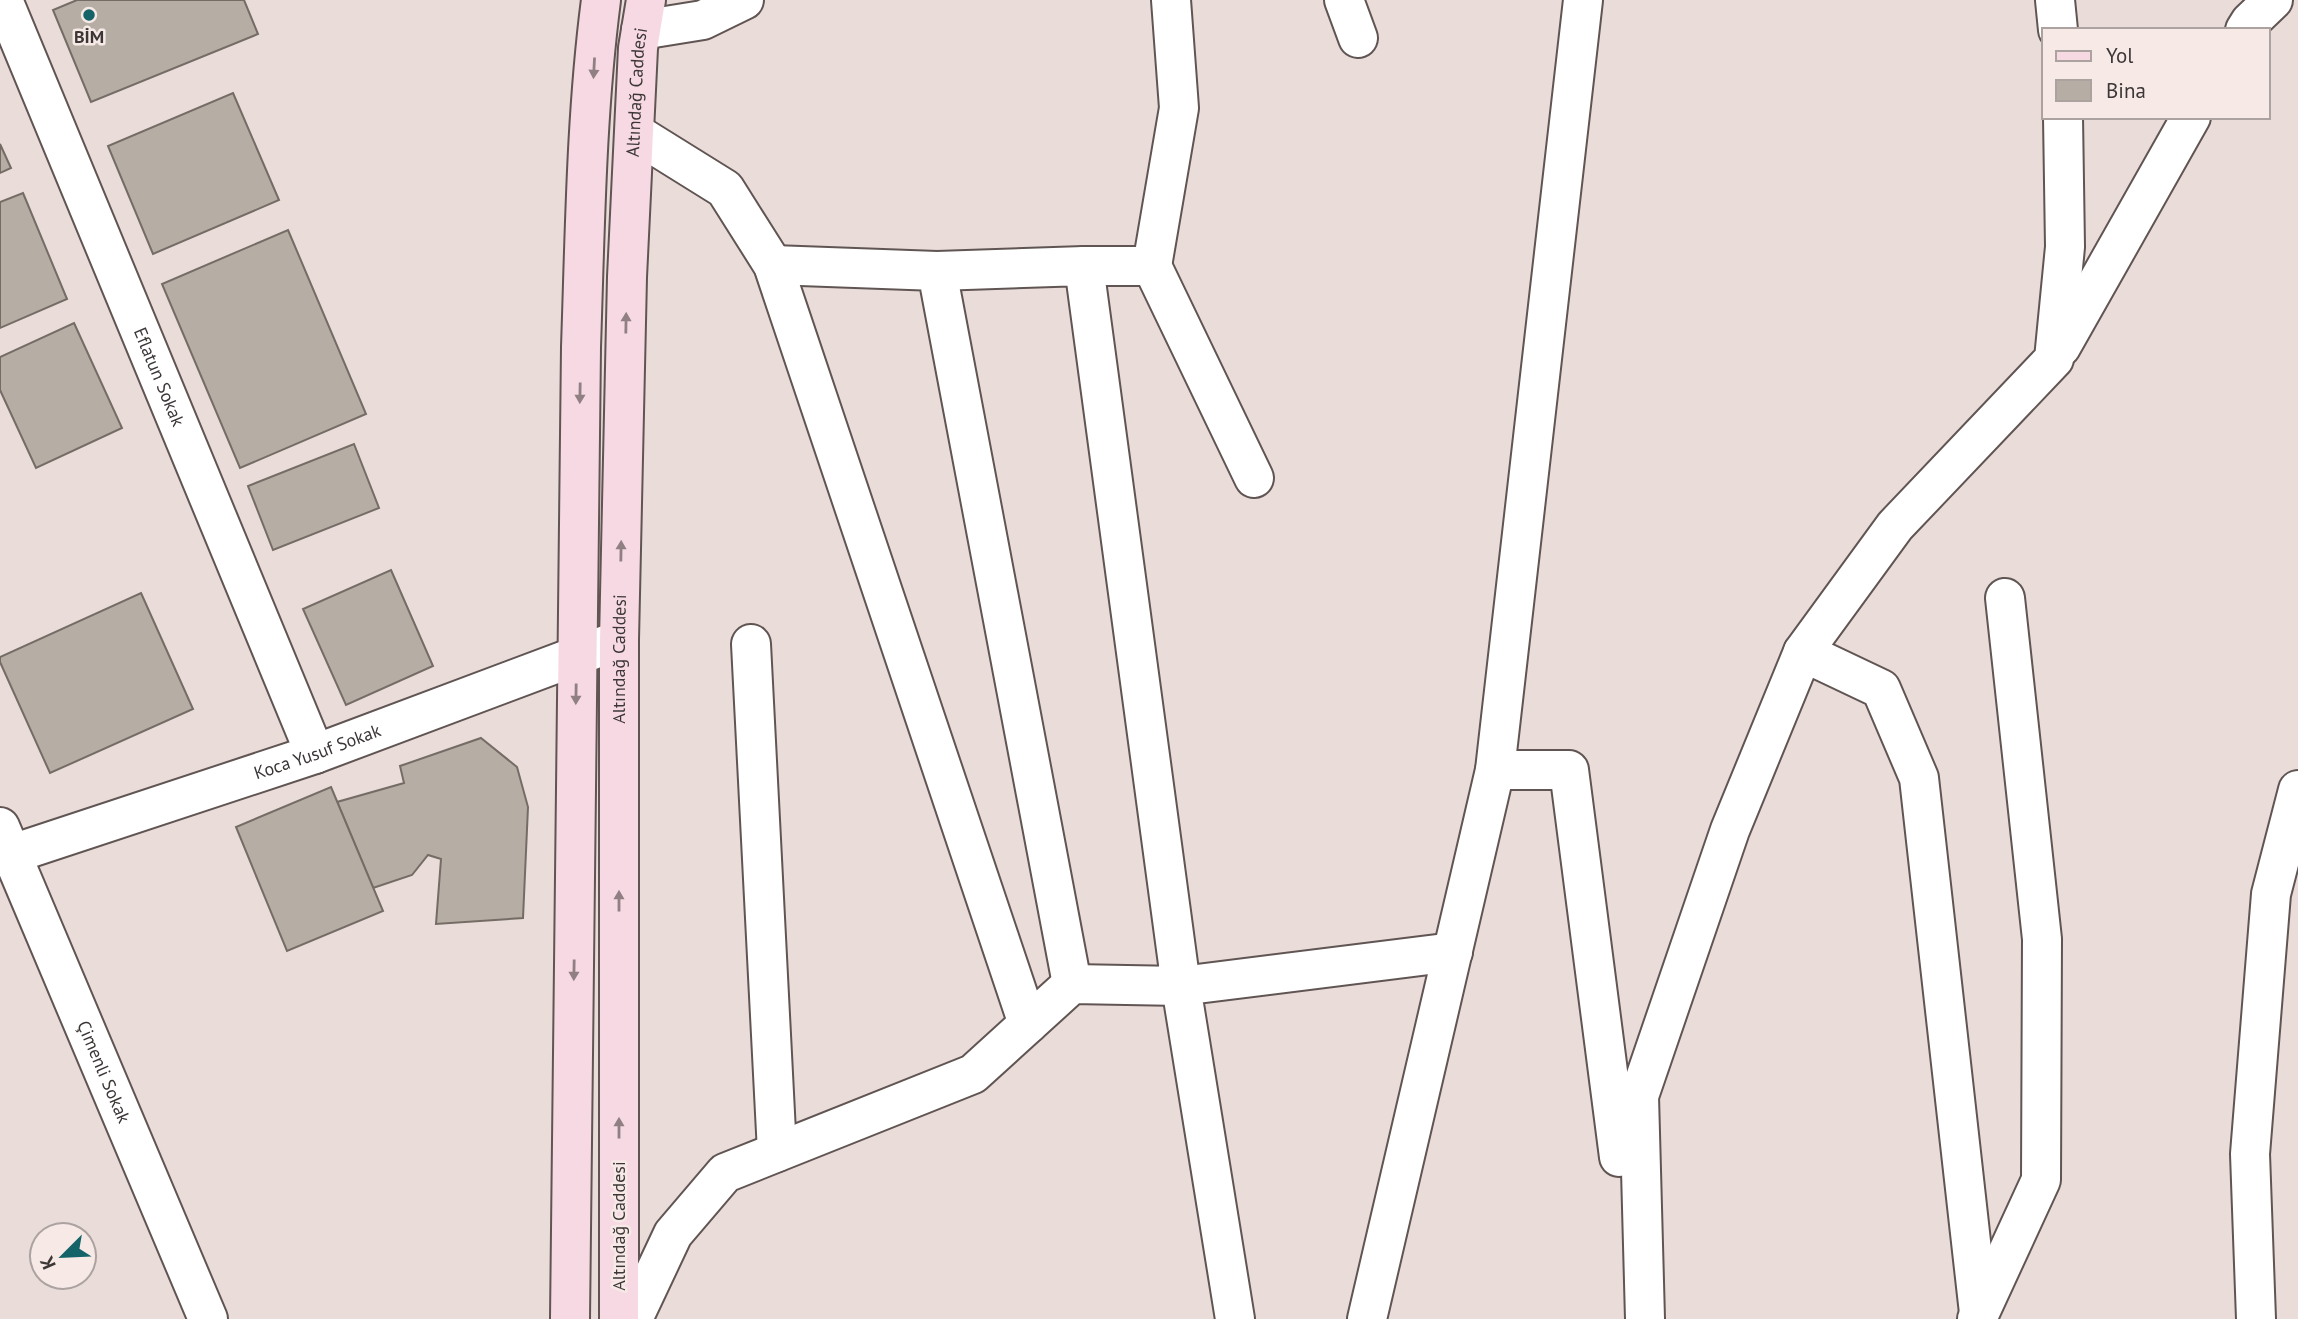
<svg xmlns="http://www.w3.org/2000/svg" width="2298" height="1319" font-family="'PT Sans',sans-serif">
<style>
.building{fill:#b6ada5;stroke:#746c65;stroke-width:2}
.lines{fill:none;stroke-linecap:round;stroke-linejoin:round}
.street-casing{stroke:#605553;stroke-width:42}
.secondary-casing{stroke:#605553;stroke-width:42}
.street{stroke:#fff;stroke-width:38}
.secondary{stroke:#f7d9e4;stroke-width:38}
.oneway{fill:#908084}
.poi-dot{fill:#146368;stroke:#f6e9e6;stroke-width:2.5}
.labels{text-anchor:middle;stroke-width:5;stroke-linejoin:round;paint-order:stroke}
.poi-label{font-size:18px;font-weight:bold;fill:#3c3736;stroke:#f6e9e6}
.street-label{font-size:18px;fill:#3c3736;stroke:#f6e9e6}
</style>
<rect width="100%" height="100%" fill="#e9dcd9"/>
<!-- building -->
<g class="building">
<path d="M77 0H244L258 34 91 102 53 10Z"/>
<path d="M233 93 279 200 153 254 108 146Z"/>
<path d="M0 144 11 168 0 173Z"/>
<path d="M23 193 67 299 0 328V202Z"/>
<path d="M288 230 366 414 240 468 162 284Z"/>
<path d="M74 323 122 428 36 468 0 390V357Z"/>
<path d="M354 444 379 508 273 550 248 486Z"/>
<path d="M391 570 433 666 346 705 303 609Z"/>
<path d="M141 593 193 709 50 773 0 662V657Z"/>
<path d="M481 738 517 767 528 807 523 918 436 924 441 859 428 855 412 875 373 888 337 802 404 783 400 766Z"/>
<path d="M331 787 383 911 287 951 236 827Z"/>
</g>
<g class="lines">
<defs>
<g id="street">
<path id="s1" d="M3 0 315 754"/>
<path d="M1344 0 1358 38"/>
<path d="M2055 0 2058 30"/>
<path d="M641 30 703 20 744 0"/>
<path d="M2245 30 2250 22 2273 0"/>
<path d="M635 133 725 189 773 265 1028 1024"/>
<path d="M773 265 937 271 1072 984"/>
<path d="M1084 266H1152L1254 478"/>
<path d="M1152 266 1179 108 1171 0"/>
<path d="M2061 347 2191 117"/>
<path d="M751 644 777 1152"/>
<path d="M1803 652 1881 689 1919 778 1979 1313"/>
<path d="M1495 770H1569L1619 1157"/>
<path id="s2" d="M0 827 208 1319"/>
<path id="s3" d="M12 854 315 754 619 640"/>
<path d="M633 1319 673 1234 725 1173 973 1074 1072 984 1181 986 1084 266 937 271"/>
<path d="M1235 1319 1181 986 1453 952"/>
<path d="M1367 1319 1495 770 1583 0"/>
<path d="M1645 1319 1639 1096 1730 830 1803 652 1895 526 2054 359 2065 247 2063 117"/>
<path d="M1977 1319 2041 1180 2042 939 2005 598"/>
<path d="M2256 1319 2250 1154 2271 894 2298 790"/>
</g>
<g id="secondary">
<path d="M570 1319 581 347C585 231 586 115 601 0"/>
<path id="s4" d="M619 1319V640L627 277 638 48 646 0"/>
</g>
</defs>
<!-- street casing -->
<use href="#street" class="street-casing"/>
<!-- secondary casing -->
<use href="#secondary" class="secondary-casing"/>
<!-- street -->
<use href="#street" class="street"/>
<!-- secondary -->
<use href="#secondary" class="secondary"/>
</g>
<!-- one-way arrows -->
<defs><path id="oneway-solid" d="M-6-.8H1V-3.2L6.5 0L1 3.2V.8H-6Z" transform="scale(1.75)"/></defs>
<g class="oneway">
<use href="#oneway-solid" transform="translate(594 68) rotate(93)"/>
<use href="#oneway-solid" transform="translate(626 323) rotate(-89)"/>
<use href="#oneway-solid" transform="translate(580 393) rotate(91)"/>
<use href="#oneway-solid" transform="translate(621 551) rotate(-89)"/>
<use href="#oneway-solid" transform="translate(576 694) rotate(91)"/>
<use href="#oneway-solid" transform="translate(619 901) rotate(-90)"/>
<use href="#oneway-solid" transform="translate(574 970) rotate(91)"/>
<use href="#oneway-solid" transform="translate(619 1128) rotate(-90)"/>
</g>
<!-- markers -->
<circle class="poi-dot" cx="89" cy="15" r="7"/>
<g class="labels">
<!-- poi labels -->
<g class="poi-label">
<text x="89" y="43">BİM</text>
</g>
<!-- street labels -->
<g class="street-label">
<text dy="6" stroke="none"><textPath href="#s4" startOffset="1227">Altındağ Caddesi</textPath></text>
<text dy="6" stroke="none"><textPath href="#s1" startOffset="408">Eflatun Sokak</textPath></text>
<text dy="6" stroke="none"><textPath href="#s4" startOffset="660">Altındağ Caddesi</textPath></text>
<text dy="6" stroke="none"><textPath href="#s3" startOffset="322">Koca Yusuf Sokak</textPath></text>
<text dy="6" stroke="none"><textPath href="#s2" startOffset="266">Çimenli Sokak</textPath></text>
<text transform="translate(619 1226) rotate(-90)" y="6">Altındağ Caddesi</text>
</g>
</g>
<!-- legend -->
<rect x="2042" y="28" width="228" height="91" fill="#f6e9e6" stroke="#aca2a0" stroke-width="2"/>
<rect x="2056" y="51" width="35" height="10" fill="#f7d9e4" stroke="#aca2a0" stroke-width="2"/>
<text x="2106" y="63" font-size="21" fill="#3c3736">Yol</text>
<rect x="2056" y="80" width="35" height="21" fill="#b6ada5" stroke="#aca2a0" stroke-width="2"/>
<text x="2106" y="98" font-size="21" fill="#3c3736">Bina</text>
<!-- north arrow -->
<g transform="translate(63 1256) rotate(246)"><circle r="33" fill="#f6e9e6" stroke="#aca2a0" stroke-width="2"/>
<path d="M0-5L12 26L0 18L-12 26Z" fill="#146368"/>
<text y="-10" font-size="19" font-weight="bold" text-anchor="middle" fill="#3c3736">K</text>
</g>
</svg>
